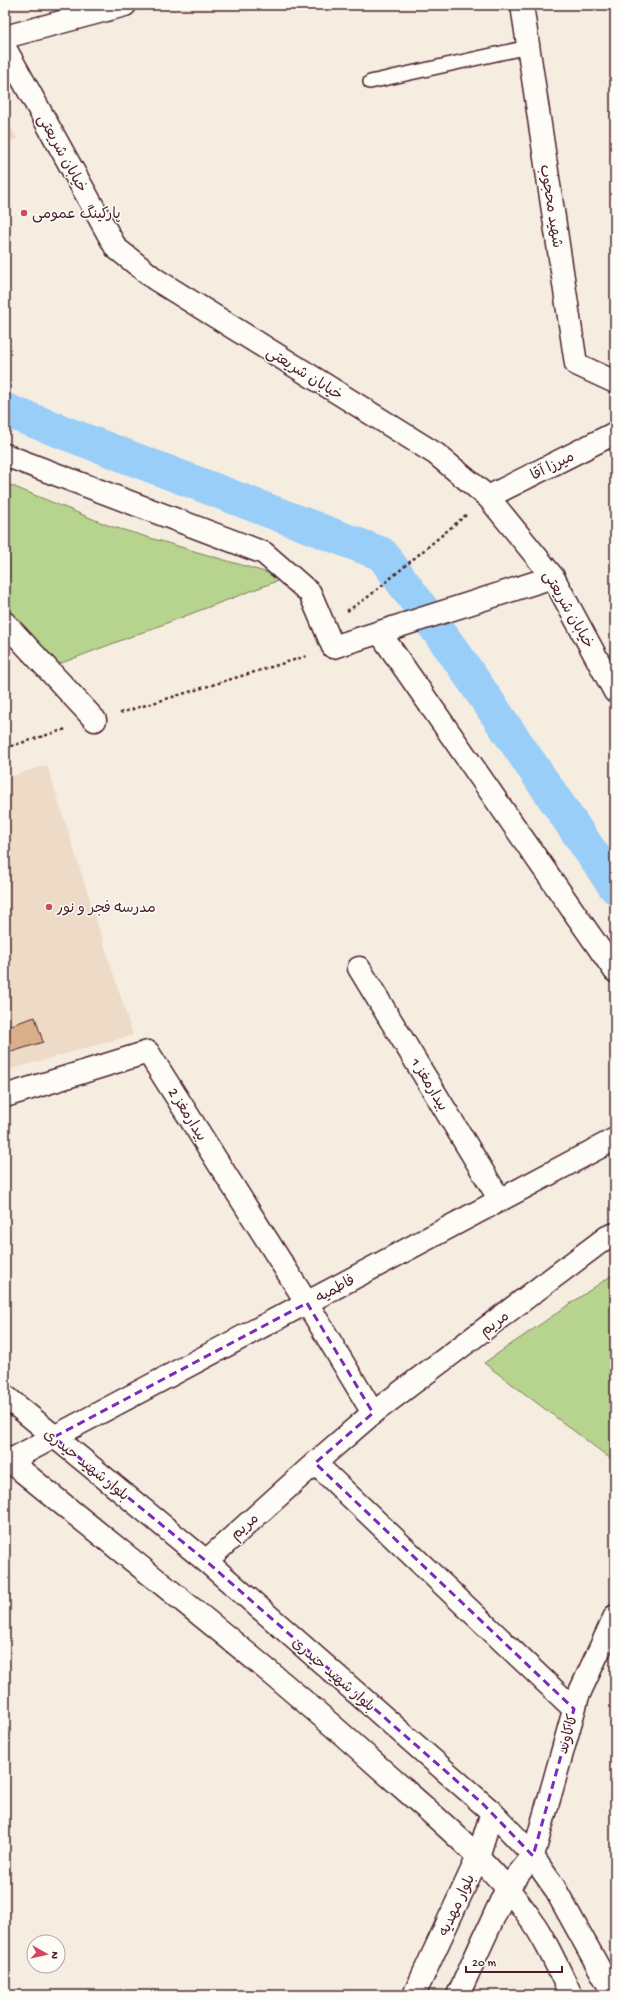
<svg xmlns="http://www.w3.org/2000/svg" width="620" height="2000" font-family="'Gochi Hand','Playpen Sans Arabic',sans-serif">
<style>
.built{fill:#eddbc7}
.green{fill:#b6d48d;stroke:#807a5c}
.lines{fill:none;stroke-linecap:round;stroke-linejoin:round}
.canal{stroke:#99cef8;stroke-width:34}
.building{fill:#d9b08a;stroke:#4a1f2b}
.service-casing{stroke:#4a1f2b;stroke-width:16}
.minor-casing{stroke:#4a1f2b;stroke-width:25}
.tertiary-casing{stroke:#4a1f2b;stroke-width:25}
.secondary-casing{stroke:#4a1f2b;stroke-width:25}
.path{stroke:#4a1f2b;stroke-width:2.5;stroke-dasharray:3 3;stroke-linecap:butt}
.service{stroke:#fdfcf7;stroke-width:13}
.minor{stroke:#fdfcf7;stroke-width:22}
.tertiary{stroke:#fdfcf7;stroke-width:22}
.secondary{stroke:#fdfcf7;stroke-width:22}
.marked{fill:none;stroke:#7b2cbf;stroke-width:3;stroke-dasharray:8 5;stroke-linejoin:round}
.poi-dot{fill:#d1495b;stroke:#fdfcf7;stroke-width:1.5}
.labels{text-anchor:middle;stroke-width:3;stroke-linejoin:round;paint-order:stroke}
.street-label{font-size:15px;fill:#4a1f2b;stroke:#fdfcf7}
.poi-label{font-size:15px;fill:#4a1f2b;stroke:#fdfcf7;text-anchor:start}
</style>
<rect width="100%" height="100%" fill="#f6ede1"/>
<filter id="ink" filterUnits="userSpaceOnUse"><feTurbulence type="fractalNoise" baseFrequency=".025" numOctaves="2"/><feDisplacementMap in="SourceGraphic" scale="8" xChannelSelector="R" yChannelSelector="G"/><feConvolveMatrix kernelMatrix="1 2 1 2 8 2 1 2 1" color-interpolation-filters="sRGB"/></filter>
<g filter="url(#ink)">
<!-- built -->
<g class="built">
<path d="M5 119 17 138 5 145Z"/>
<path d="M47 765 133 1035 5 1071V778Z"/>
</g>
<!-- green -->
<g class="green">
<path d="M5 483 110 526 285 578 38 672 5 634Z"/>
<path d="M615 1273V1462L484 1363Z"/>
</g>
<g class="lines">
<!-- canal -->
<path class="canal" d="M5 410 382 554 458 658 615 887"/>
</g>
<!-- building -->
<path class="building" d="M35 1017 43 1042 5 1054V1027Z"/>
<g class="lines">
<defs>
<path id="service" d="M370 82 528 47"/>
<g id="minor">
<path d="M522 5 576 364 615 382"/>
<path d="M5 37 125 5"/>
<path d="M5 455 264 553 310 593 333 647 553 577"/>
<path d="M488 497 615 433"/>
<path d="M5 623 95 720"/>
<path d="M380 633 615 971"/>
<path d="M359 968 500 1200"/>
<path d="M5 1096 148 1052 307 1303 373 1413"/>
<path d="M315 1463 574 1709"/>
<path d="M206 1561 315 1463 373 1413 607 1237 615 1234"/>
<path d="M533 1856 578 1696 615 1616"/>
</g>
<g id="tertiary">
<path d="M5 48 116 248 155 279 436 454 488 497 553 577 615 692"/>
<path d="M54 1437 615 1139"/>
</g>
<g id="secondary">
<path d="M5 1396 206 1561 492 1812 528 1850 554 1887 614 1995"/>
<path d="M5 1457C127 1558 253 1653 371 1760 424 1808 486 1856 528 1915 546 1940 558 1968 571 1995"/>
<path d="M9 1461 54 1437"/>
<path d="M414 1995 478 1857 492 1812"/>
<path d="M458 1995 507 1888 533 1856"/>
</g>
</defs>
<!-- service casing -->
<use href="#service" class="service-casing"/>
<!-- minor casing -->
<use href="#minor" class="minor-casing"/>
<!-- tertiary casing -->
<use href="#tertiary" class="tertiary-casing"/>
<!-- secondary casing -->
<use href="#secondary" class="secondary-casing"/>
<!-- path -->
<g class="path">
<path d="M347 611 368 597 466 515"/>
<path d="M120 713 307 656"/>
<path d="M5 748 66 729"/>
</g>
<!-- service -->
<use href="#service" class="service"/>
<!-- minor -->
<use href="#minor" class="minor"/>
<!-- tertiary -->
<use href="#tertiary" class="tertiary"/>
<!-- secondary -->
<use href="#secondary" class="secondary"/>
</g>
</g>
<!-- marked area -->
<path class="marked" d="M307 1303 373 1413 315 1463 574 1709 533 1856 483 1804 206 1561 54 1437Z"/>
<!-- markers -->
<g class="poi-dot">
<circle cx="24" cy="213" r="4"/>
<circle cx="49" cy="907" r="4"/>
</g>
<g class="labels">
<!-- street labels -->
<g class="street-label">
<text transform="translate(63 153) rotate(61)" y="5">خیابان شریعتی</text>
<text transform="translate(552 206) rotate(81)" y="5">شهید محجوب</text>
<text transform="translate(305 373) rotate(32)" y="5">خیابان شریعتی</text>
<text transform="translate(552 465) rotate(-27)" y="5">میرزا آقا</text>
<text transform="translate(569 609) rotate(60)" y="5">خیابان شریعتی</text>
<text transform="translate(430 1084) rotate(59)" y="5">بیدارمغز 1</text>
<text transform="translate(188 1114) rotate(58)" y="5">بیدارمغز 2</text>
<text transform="translate(335 1288) rotate(-28)" y="5">فاطمیه</text>
<text transform="translate(494 1323) rotate(-37)" y="5">مریم</text>
<text transform="translate(87 1464) rotate(39)" y="5">بلوار شهید حیدری</text>
<text transform="translate(244 1526) rotate(-42)" y="5">مریم</text>
<text transform="translate(334 1674) rotate(41)" y="5">بلوار شهید حیدری</text>
<text transform="translate(567 1734) rotate(-74)" y="5">کاکاوند</text>
<text transform="translate(456 1905) rotate(-65)" y="5">بلوار مهدیه</text>
</g>
<!-- poi labels -->
<g class="poi-label">
<text x="32" y="218">پارکینگ عمومی</text>
<text x="57" y="912">مدرسه فجر و نور</text>
</g>
</g>
<!-- margin -->
<rect width="620" height="2000" fill="none" stroke="#fdfcf7" stroke-width="20"/>
<rect x="10" y="10" width="600" height="1980" fill="none" stroke="#4a1f2b" stroke-width="1.5" filter="url(#ink)"/>
<!-- north arrow -->
<g transform="translate(46 1954) rotate(98)"><circle r="19" fill="#fdfcf7" stroke="#b5a4a5"/>
<path d="M0-3L7 15L0 10L-7 15Z" fill="#d1495b"/>
<text y="-6" font-size="11" font-weight="bold" text-anchor="middle" fill="#4a1f2b">N</text>
</g>
<!-- scale -->
<path d="M466 1966v6h96v-6" fill="none" stroke="#4a1f2b" stroke-width="2"/>
<text x="472" y="1966" font-size="12" fill="#4a1f2b" stroke="#fdfcf7" stroke-width="3" paint-order="stroke">20 m</text>
</svg>
